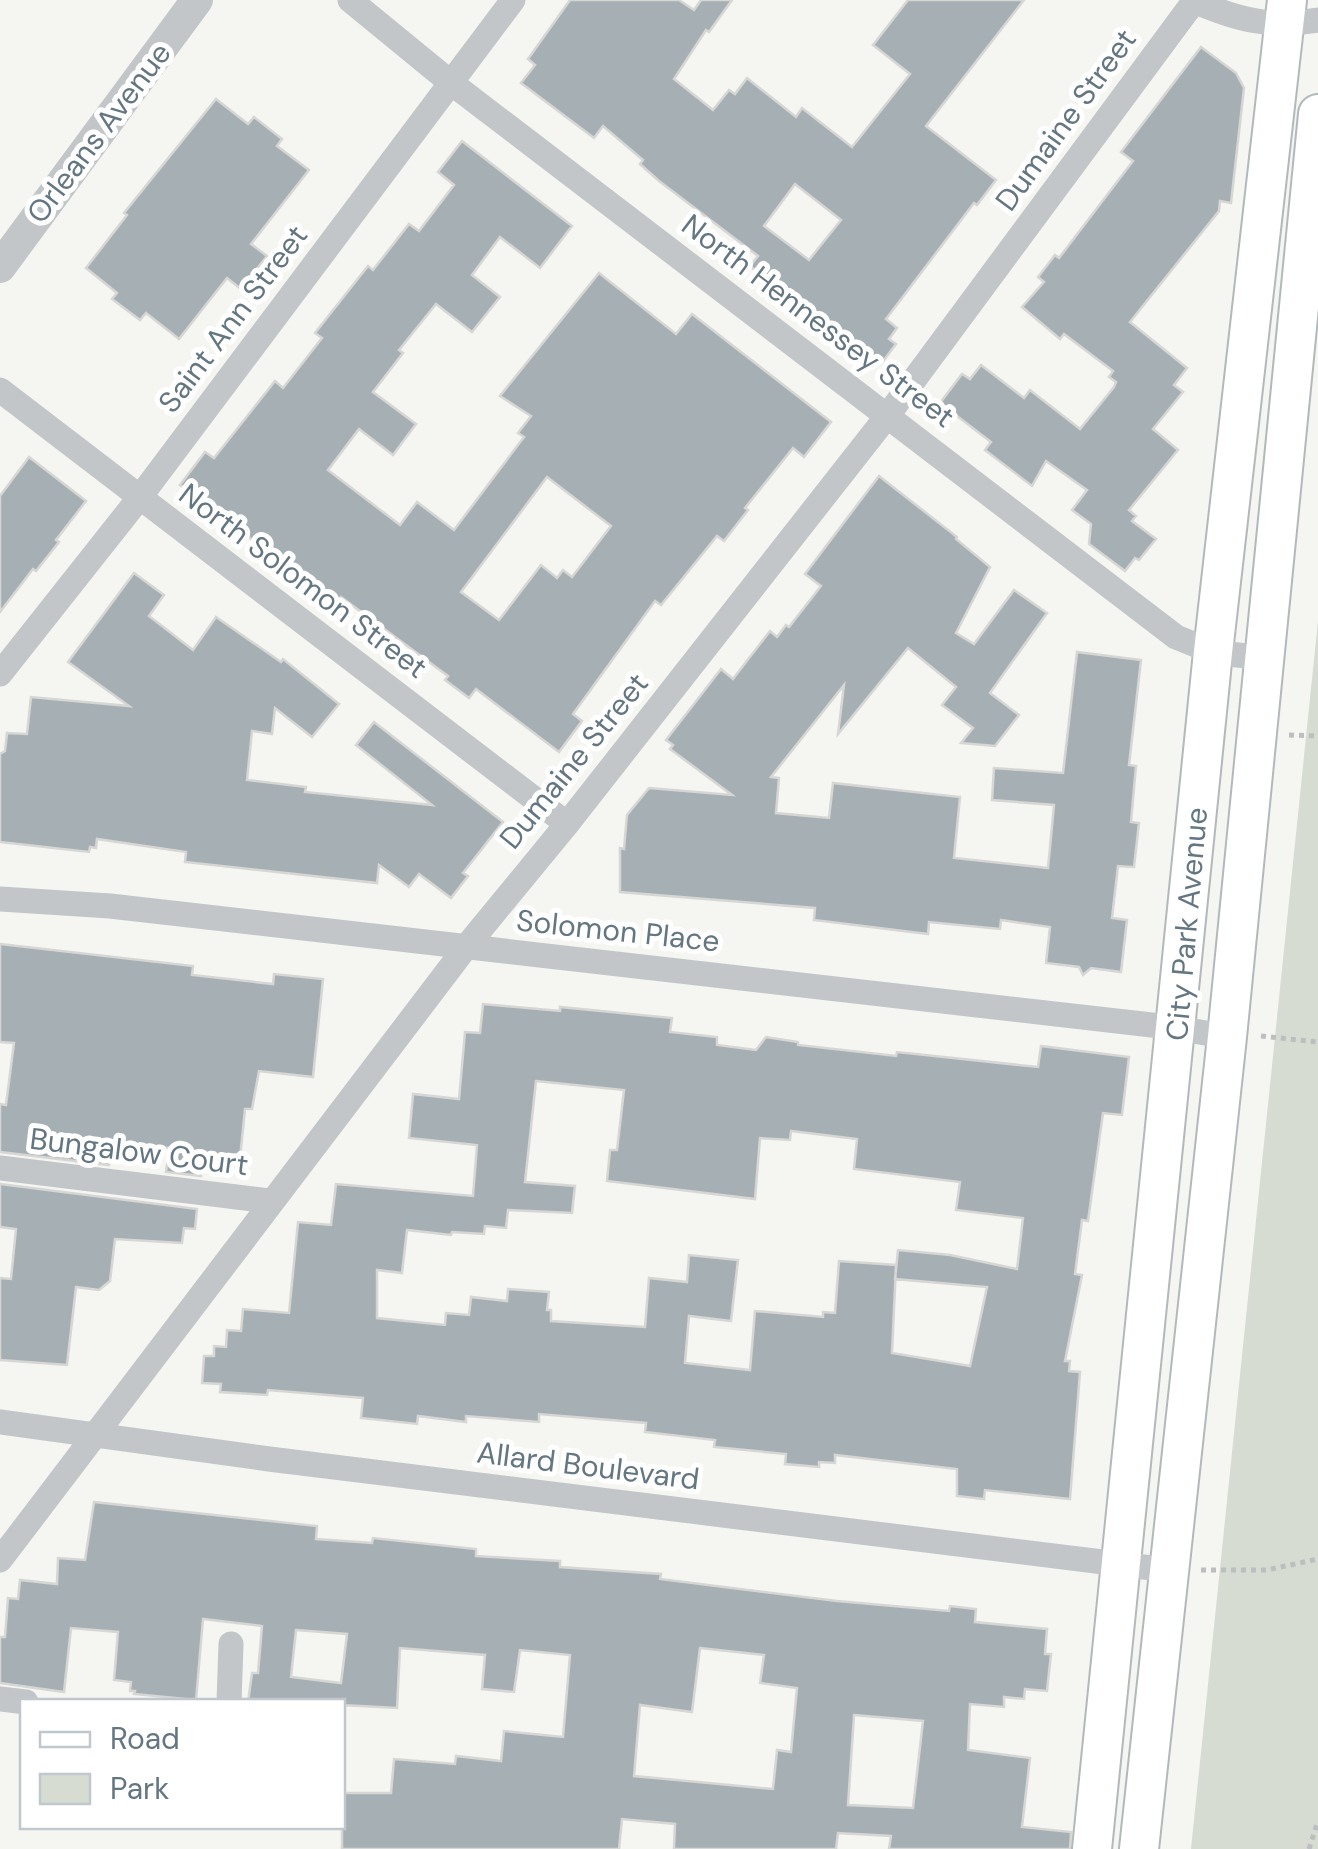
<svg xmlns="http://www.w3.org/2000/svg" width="1318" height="1849" font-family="'DM Sans',sans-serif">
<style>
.green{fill:#d6dcd2}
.building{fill:#a6afb3;stroke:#d6d6d4;stroke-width:2.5;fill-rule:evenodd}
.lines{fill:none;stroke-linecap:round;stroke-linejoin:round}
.secondary-casing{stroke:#b2b8bb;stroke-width:42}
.path{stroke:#bcbec0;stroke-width:5;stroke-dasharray:5 5;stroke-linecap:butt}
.minor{stroke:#c2c6c9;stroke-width:25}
.tertiary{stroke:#c2c6c9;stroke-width:32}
.secondary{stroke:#fff;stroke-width:38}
.labels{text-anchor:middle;stroke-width:10;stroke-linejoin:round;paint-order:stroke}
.street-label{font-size:30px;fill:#647681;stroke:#fff}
</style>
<rect width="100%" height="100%" fill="#f5f5f1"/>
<!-- green -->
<path class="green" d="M1318 621V1849H1191Z"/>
<!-- building -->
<g class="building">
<path d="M570 0H679L694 10 701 0H732L709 32 706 30 674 79 713 110 729 90 735 94 747 78 796 117 802 108 852 147 910 74 873 45 908 0H1024L926 126 996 180 977 205 974 203 886 319 897 328 889 339 896 344 881 364 861 366 843 351 848 345 750 266 758 256 659 181 640 164 643 160 603 126 594 138 521 83 535 65 528 59ZM795 184 841 220 809 260 764 226Z"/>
<path d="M1201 47 1236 73 1244 88 1231 203 1220 201 1219 211 1130 322 1187 368 1174 385 1183 392 1153 429 1178 450 1129 510 1136 516 1132 521 1156 539 1139 560 1135 558 1125 571 1089 544 1091 524 1072 510 1087 490 1046 461 1032 486 985 450 991 442 940 403 962 374 970 379 981 365 1024 398 1030 390 1080 429 1114 387 1116 382 1109 377 1113 371 1064 334 1060 339 1022 307 1044 282 1038 277 1055 255 1059 258 1133 161 1121 152Z"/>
<path d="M216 99 248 124 254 117 282 139 277 146 309 170 251 244 267 256 241 289 227 278 179 339 146 313 140 320 112 299 117 293 86 268 127 215 124 213Z"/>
<path d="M462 141 572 226 540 268 500 237 472 275 500 297 472 332 436 304 399 350 403 353 373 392 416 424 393 455 359 429 328 470 400 525 417 502 454 530 524 437 518 433 531 416 500 396 599 273 676 334 692 314 831 422 804 457 793 448 745 508 748 510 724 541 717 536 661 605 655 601 573 714 582 721 559 752 476 689 469 698 445 680 448 676 341 597 338 601 325 592 320 597 302 584 305 580 180 485 205 452 214 458 275 381 283 388 322 338 315 333 368 266 373 270 409 224 419 231 454 185 438 172ZM547 477 611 526 572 577 563 570 557 578 541 565 499 620 461 592Z"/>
<path d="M29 457 86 501 56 540 59 542 36 571 33 569 0 612V496Z"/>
<path d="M879 476 957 537 956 539 990 567 956 633 974 644 1014 590 1047 613 990 693 1019 715 995 746 961 743 973 728 942 705 956 687 908 648 838 734 844 685 771 777 779 778 776 813 829 818 833 783 960 797 954 858 1048 868 1054 805 992 800 994 768 1063 773 1077 652 1141 660 1129 765 1136 766 1131 822 1139 823 1134 867 1118 866 1112 918 1127 920 1121 972 1091 968 1083 975 1079 967 1046 963 1050 927 1001 920 1000 929 929 922 928 934 814 920 815 908 620 892V848L624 849 627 815 649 788 732 795 670 749 673 745 666 740 721 669 733 679 770 631 777 637 786 625 789 627 821 586 805 574Z"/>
<path d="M134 573 164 595 149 616 193 650 216 617 281 662 283 659 339 704 312 737 275 708 272 734 252 731 247 780 306 787 305 792 432 805 356 745 374 722 503 822 463 873 468 876 451 898 419 874 409 887 379 865 377 883 185 862 186 852 97 839 96 848 90 847 89 852 0 842V754L5 751 7 733 27 734 31 697 129 706 68 662Z"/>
<path d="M0 944 193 966 192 975 273 984 274 974 323 979 313 1077 259 1071 252 1109H245L239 1168 202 1164 201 1176 166 1172 169 1148 111 1144 109 1165 0 1152V1104L6 1105 14 1043 0 1042Z"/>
<path d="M483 1004 560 1011V1007L672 1018 670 1032 717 1037V1045L756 1050 766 1037 798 1042V1045L896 1056 897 1052 1038 1067 1041 1046 1129 1057 1122 1115 1103 1113 1088 1221 1082 1220 1075 1274 1082 1275 1065 1361H1070L1069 1371 1080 1372 1070 1499 985 1490 984 1499 957 1496V1469L835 1455V1463L819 1462V1467L785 1464 786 1454 714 1447 715 1440 645 1432 646 1423 539 1414V1422L466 1416V1422L418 1416 417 1424 361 1418 363 1398 268 1390 267 1395 220 1392 221 1384 202 1383 204 1356H214V1346L226 1347 227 1330 241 1331 243 1309 289 1313 298 1222 331 1225 336 1184 473 1196 477 1145 409 1138 413 1094 459 1099 465 1032 480 1033ZM536 1081 624 1090 617 1150H610L607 1181 755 1199 760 1138 790 1140 791 1131 857 1139 854 1169 960 1182 956 1210 1023 1218 1017 1269 950 1255 898 1250 895 1279 987 1287 970 1366 892 1353 896 1265 839 1261 835 1313 823 1312V1317L755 1311 750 1370 685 1363 689 1316 731 1321 738 1260 689 1255 687 1282 649 1278 645 1327 551 1321V1310H547L549 1292 508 1289 507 1301 471 1297 469 1315 446 1313 445 1325 377 1318V1270L402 1273 407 1230 451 1235 452 1232 484 1234 485 1226 506 1228 508 1210 572 1213 575 1186 525 1182Z"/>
<path d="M0 1184 197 1209 195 1229 184 1228 182 1243 115 1239 110 1281 99 1290 76 1287 67 1365 0 1360V1278L11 1279 16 1229 0 1227Z"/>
<path d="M94 1502 317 1526 316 1539 372 1543 373 1538 476 1549V1556L560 1561V1567L661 1574 660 1579 837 1601 949 1611 950 1606 976 1609 975 1622 1047 1629 1045 1654H1051L1047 1691 1025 1689 1024 1699 1004 1697V1707L970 1704 968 1750 1030 1758 1022 1827 1071 1832 1070 1849H889L891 1836 838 1833 836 1849H674L675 1824 622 1819 619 1849H342V1793H391L394 1759 455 1764 456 1756 501 1761 504 1731 563 1737 570 1655 520 1650 514 1692 482 1689 485 1655 400 1648 397 1708 342 1705V1702H248L252 1673H258L262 1626 203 1619 196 1700 134 1694 135 1691H130L131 1682 114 1680 118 1632 71 1628 64 1692 0 1683V1637H5L8 1598 18 1599 20 1580 57 1584 58 1558 85 1560ZM296 1630 347 1634 341 1683 291 1677ZM700 1648 764 1655 760 1683 797 1688 791 1752 777 1750 773 1789 634 1776 640 1705 692 1712ZM854 1715 923 1721 913 1808 848 1805Z"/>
</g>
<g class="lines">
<defs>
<g id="secondary">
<path d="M1092 1849 1213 652 1287 0"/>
<path d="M1139 1849 1227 1037 1318 114"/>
</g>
</defs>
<!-- secondary casing -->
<use href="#secondary" class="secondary-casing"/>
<!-- path -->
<g class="path">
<path d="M1289 735 1318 736"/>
<path d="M1261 1036 1318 1042"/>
<path d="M1201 1570H1267L1318 1559"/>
<path d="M1309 1849 1318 1821"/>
</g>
<!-- minor -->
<g class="minor">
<path d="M350 0 450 82 1176 637 1213 652 1263 658"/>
<path d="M1192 0C1237 20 1270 28 1318 20"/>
<path d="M0 390 567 824"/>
<path d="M0 674 140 497 513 0"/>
<path d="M0 899 110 906 1178 1028 1227 1037"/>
<path d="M0 1168 269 1201"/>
<path d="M0 1422 269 1459 1168 1570"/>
<path d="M0 1560 466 947 567 824 888 415 1195 0"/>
<path d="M0 1699 26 1702"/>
<path d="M229 1702 231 1644"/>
</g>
<!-- tertiary -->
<path class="tertiary" d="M0 267 197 0"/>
<!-- secondary -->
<use href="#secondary" class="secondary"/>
</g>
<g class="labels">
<!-- street labels -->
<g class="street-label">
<text transform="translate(1066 120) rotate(-54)" y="10">Dumaine Street</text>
<text transform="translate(99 133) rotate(-53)" y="10">Orleans Avenue</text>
<text transform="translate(233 319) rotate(-53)" y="10">Saint Ann Street</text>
<text transform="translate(818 321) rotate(37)" y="10">North Hennessey Street</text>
<text transform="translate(303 581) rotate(37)" y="10">North Solomon Street</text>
<text transform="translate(574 761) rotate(-51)" y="10">Dumaine Street</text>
<text transform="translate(1187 924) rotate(-85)" y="10">City Park Avenue</text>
<text transform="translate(618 931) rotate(6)" y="10">Solomon Place</text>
<text transform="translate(139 1152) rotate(7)" y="10">Bungalow Court</text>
<text transform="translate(588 1466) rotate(7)" y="10">Allard Boulevard</text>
</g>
</g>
<!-- legend -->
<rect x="20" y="1699" width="325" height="130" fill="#ffffff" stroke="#c1c8cd" stroke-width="2.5"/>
<rect x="40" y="1732" width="50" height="15" fill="#ffffff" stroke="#c1c8cd" stroke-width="2.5"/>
<text x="110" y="1749" font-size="30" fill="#647681">Road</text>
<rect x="40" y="1774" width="50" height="30" fill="#d6dcd2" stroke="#c1c8cd" stroke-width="2.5"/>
<text x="110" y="1799" font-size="30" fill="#647681">Park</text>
</svg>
